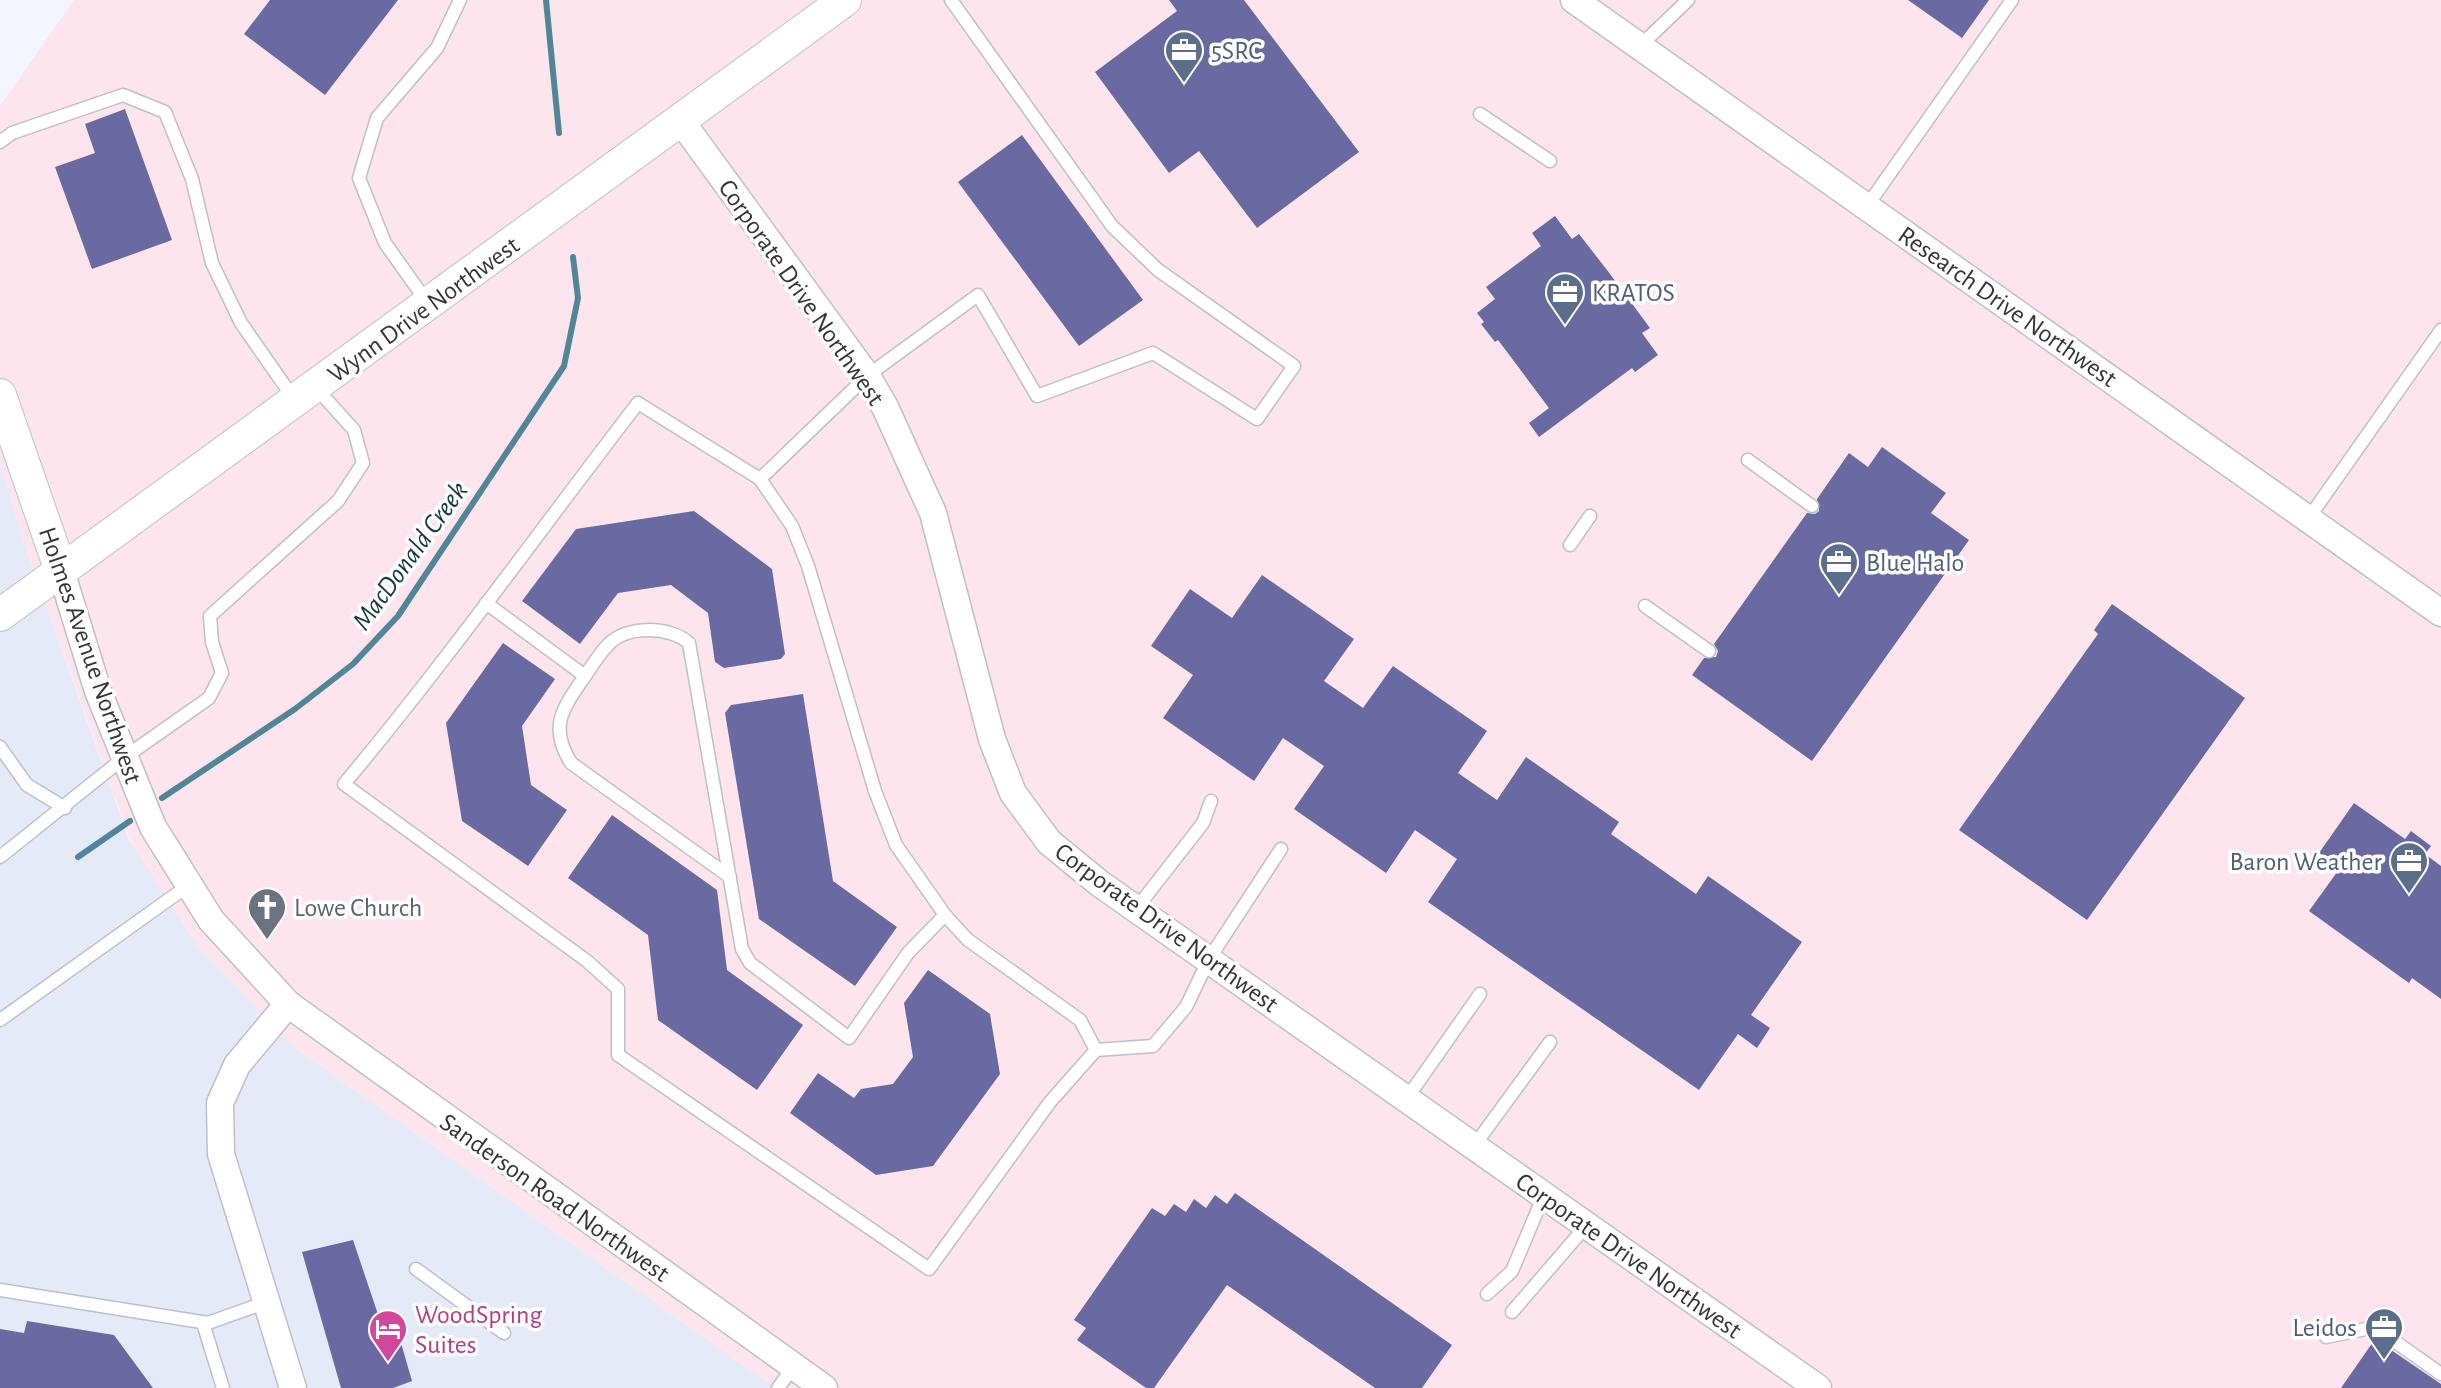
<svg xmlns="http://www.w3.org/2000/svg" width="2441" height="1388" font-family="'Alegreya Sans',sans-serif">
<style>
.built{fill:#e5eaf9}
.industrial{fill:#fee5ed}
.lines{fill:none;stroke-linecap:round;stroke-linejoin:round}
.stream{stroke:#51869a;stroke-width:6}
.building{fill:#686aa1}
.service-casing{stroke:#bdc0c7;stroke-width:15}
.minor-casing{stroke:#bdc0c7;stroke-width:29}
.tertiary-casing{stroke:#bdc0c7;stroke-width:34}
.service{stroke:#fff;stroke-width:12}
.minor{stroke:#fff;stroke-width:26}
.tertiary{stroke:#fff;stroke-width:32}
.labels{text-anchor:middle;stroke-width:7;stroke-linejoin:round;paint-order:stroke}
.service-label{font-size:26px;fill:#4e5e75;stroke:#fff;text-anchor:start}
.street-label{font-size:26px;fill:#333437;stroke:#fff}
.worship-label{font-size:26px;fill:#5b616d;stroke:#fff;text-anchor:start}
.hotel-label{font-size:26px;fill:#b23c85;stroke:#fff;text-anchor:start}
.water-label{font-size:28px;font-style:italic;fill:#143744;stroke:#fff}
</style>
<rect width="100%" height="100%" fill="#f3f6fe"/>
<!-- built -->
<path class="built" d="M0 462 24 543 129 840 291 1045 776 1388H0Z"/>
<!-- industrial -->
<path class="industrial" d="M74 0H2441V1388H776L291 1045 194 942 130 840 24 543 0 462V106Z"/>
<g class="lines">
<!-- stream -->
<g class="stream">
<path d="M546 0 559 133"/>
<path d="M162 798 295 709 353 664 398 616 564 366 578 298 573 257"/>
<path d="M78 857 130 821"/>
</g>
</g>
<!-- building -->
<g class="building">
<path d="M270 0H398L325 95 244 34Z"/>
<path d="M1169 0H1244L1359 152 1257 228 1199 151 1169 173 1095 72 1177 11Z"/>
<path d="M1908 0H1989L1962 38Z"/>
<path d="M125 109 172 240 92 269 55 167 95 153 85 124Z"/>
<path d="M1022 135 1143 300 1079 346 958 182Z"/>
<path d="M1555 216 1572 239 1579 234 1607 270 1650 328 1642 333 1658 355 1635 372 1632 368 1539 437 1529 423 1549 408 1498 340 1495 342 1481 324 1484 322 1477 313 1495 299 1486 287 1541 246 1532 233Z"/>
<path d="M1882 447 1946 493 1931 513 1969 540 1812 761 1692 675 1704 658 1716 657 1718 651 1714 644 1807 513 1815 514 1819 511 1817 499 1849 453 1868 467Z"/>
<path d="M694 511 772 569 785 654 781 659 724 668 715 662 708 613 671 585 618 593 580 644 522 601 576 529Z"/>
<path d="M1262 575 1354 639 1324 681 1363 708 1393 666 1487 731 1458 773 1497 800 1526 757 1619 822 1611 834 1696 894 1708 876 1802 942 1751 1015 1770 1028 1757 1048 1738 1034 1699 1090 1428 902 1457 859 1415 830 1386 873 1294 809 1324 766 1283 738 1254 781 1163 718 1193 675 1151 646 1190 589 1232 618Z"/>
<path d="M2112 604 2245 698 2087 920 1959 830 2098 634 2094 630Z"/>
<path d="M503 643 555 679 522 726 531 785 567 810 528 866 462 821 446 723Z"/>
<path d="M803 694 833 881 897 927 855 986 759 919 725 713 731 705Z"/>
<path d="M2354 803 2405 839 2411 831 2431 846 2425 854 2441 866V999L2412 978 2409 983 2309 911 2340 868 2319 853Z"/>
<path d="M612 815 717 890 727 970 803 1025 757 1090 658 1020 648 935 568 878Z"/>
<path d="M928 970 990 1014 1000 1074 933 1166 876 1175 790 1113 818 1073 854 1098 861 1089 893 1084 913 1057 904 1003Z"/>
<path d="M1235 1193 1452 1345 1422 1388H1375L1227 1285 1154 1388H1146L1077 1340 1086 1328 1074 1320 1152 1208 1165 1216 1174 1204 1186 1212 1194 1199 1206 1208 1215 1195 1227 1204Z"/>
<path d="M353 1240 387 1341 399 1336 412 1381 393 1388H341L302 1252Z"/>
<path d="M27 1321 114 1335 153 1388H0V1329L24 1333Z"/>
<path d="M2375 1339 2441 1384V1388H2341Z"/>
</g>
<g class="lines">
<defs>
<g id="service">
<path d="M951 0 1112 226 1158 270 1294 366 1257 419 1153 353 1037 396 978 295 867 376 760 479 638 403C540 530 447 661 344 784L587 961 618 989V1055L929 1269 1050 1102 1096 1050 1153 1046 1186 1007 1209 959 1281 849"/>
<path d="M1641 45 1688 0"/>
<path d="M1480 114 1550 161"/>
<path d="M0 142 12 133 123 95 165 112 192 179 212 263 241 323 294 399"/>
<path d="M1867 206 2012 0"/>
<path d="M427 302 385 243 359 178 377 118 437 48 460 0"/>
<path d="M1748 460 1812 506"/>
<path d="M760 479 792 526 808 566 875 791 896 845 945 915 968 940 1080 1020 1096 1050"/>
<path d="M2308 519 2441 330"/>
<path d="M1570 545 1590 516"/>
<path d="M486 603 585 676C592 666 599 654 608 645 626 625 670 626 689 643L742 949 750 963 849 1038 908 953 945 915"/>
<path d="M1645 606 1709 651"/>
<path d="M585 676C563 708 548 726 571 763L730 877"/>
<path d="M0 747 27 785 65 808"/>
<path d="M0 857 125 757 209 698 222 673 212 642 210 616 338 501 363 463 354 430 316 388"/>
<path d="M1136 909 1203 823 1211 801"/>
<path d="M0 1020 189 885"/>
<path d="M1407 1098 1480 994"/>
<path d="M1474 1146 1550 1042"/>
<path d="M416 1269 504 1333"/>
<path d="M0 1290 208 1323 267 1302"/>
<path d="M1487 1294 1512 1271 1544 1195"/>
<path d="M1512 1312 1587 1225"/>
<path d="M203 1323 223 1388"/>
<path d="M2326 1337 2370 1328 2383 1333 2441 1374"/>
<path d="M778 1388 794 1366"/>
</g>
<g id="minor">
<path d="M1574 0 2441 613"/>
<path d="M681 121 867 376 885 407 933 513 992 739 1013 793 1049 842 1099 883 1818 1388"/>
<path d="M61 571 98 691 153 827 211 920 288 1004 824 1388"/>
<path d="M288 1004 237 1065 220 1103 221 1154 293 1388"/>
</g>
<g id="tertiary">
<path d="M0 395 61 571"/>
<path d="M0 615 845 0"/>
</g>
</defs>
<!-- service casing -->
<use href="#service" class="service-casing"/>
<!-- minor casing -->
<use href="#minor" class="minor-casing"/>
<!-- tertiary casing -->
<use href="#tertiary" class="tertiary-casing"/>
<!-- service -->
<use href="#service" class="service"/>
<!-- minor -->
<use href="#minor" class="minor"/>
<!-- tertiary -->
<use href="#tertiary" class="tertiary"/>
</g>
<!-- icons -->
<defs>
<symbol id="office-pin" viewBox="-11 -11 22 30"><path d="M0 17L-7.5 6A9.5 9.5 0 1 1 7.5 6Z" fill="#5c6f8a" stroke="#fff"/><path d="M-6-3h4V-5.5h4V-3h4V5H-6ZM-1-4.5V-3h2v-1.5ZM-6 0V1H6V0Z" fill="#fff"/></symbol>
<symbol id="church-pin" viewBox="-11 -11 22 30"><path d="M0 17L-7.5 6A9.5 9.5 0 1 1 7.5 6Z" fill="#6b7280" stroke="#fff"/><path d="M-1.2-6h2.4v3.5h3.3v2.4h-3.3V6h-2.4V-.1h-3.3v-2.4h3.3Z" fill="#fff"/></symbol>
<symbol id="hotel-pin" viewBox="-11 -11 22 30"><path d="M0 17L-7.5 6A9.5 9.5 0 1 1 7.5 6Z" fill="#d1479c" stroke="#fff"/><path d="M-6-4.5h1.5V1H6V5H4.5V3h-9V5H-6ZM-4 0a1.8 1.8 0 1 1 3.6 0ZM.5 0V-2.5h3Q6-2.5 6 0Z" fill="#fff"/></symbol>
</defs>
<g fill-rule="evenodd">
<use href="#office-pin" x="1162" y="28" width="44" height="60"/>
<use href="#office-pin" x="1543" y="270" width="44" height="60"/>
<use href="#office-pin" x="1817" y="540" width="44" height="60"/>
<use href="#office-pin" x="2387" y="839" width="44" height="60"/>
<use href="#church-pin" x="245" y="885" width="44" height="60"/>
<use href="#office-pin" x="2362" y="1305" width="44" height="60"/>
<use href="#hotel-pin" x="366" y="1307" width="44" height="60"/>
</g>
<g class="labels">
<!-- service labels -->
<g class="service-label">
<text x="1211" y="59">5SRC</text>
<text x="1592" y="301">KRATOS</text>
<text x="1866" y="571">Blue Halo</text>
<text x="2382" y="870" text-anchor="end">Baron Weather</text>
<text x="2357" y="1336" text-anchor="end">Leidos</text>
</g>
<!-- street labels -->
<g class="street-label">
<text transform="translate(802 292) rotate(55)" y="9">Corporate Drive Northwest</text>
<text transform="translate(2008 306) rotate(35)" y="9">Research Drive Northwest</text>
<text transform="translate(423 309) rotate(-36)" y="9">Wynn Drive Northwest</text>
<text transform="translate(91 655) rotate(71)" y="9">Holmes Avenue Northwest</text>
<text transform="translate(1167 927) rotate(36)" y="9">Corporate Drive Northwest</text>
<text transform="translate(555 1197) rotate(35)" y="9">Sanderson Road Northwest</text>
<text transform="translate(1629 1255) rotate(35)" y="9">Corporate Drive Northwest</text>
</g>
<!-- worship labels -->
<g class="worship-label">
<text x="294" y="916">Lowe Church</text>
</g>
<!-- hotel labels -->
<g class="hotel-label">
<text x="415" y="1323">WoodSpring<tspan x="415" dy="30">Suites</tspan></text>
</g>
<!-- water labels -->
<g class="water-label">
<text transform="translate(409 555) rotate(-54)" y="10">MacDonald Creek</text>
</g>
</g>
</svg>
